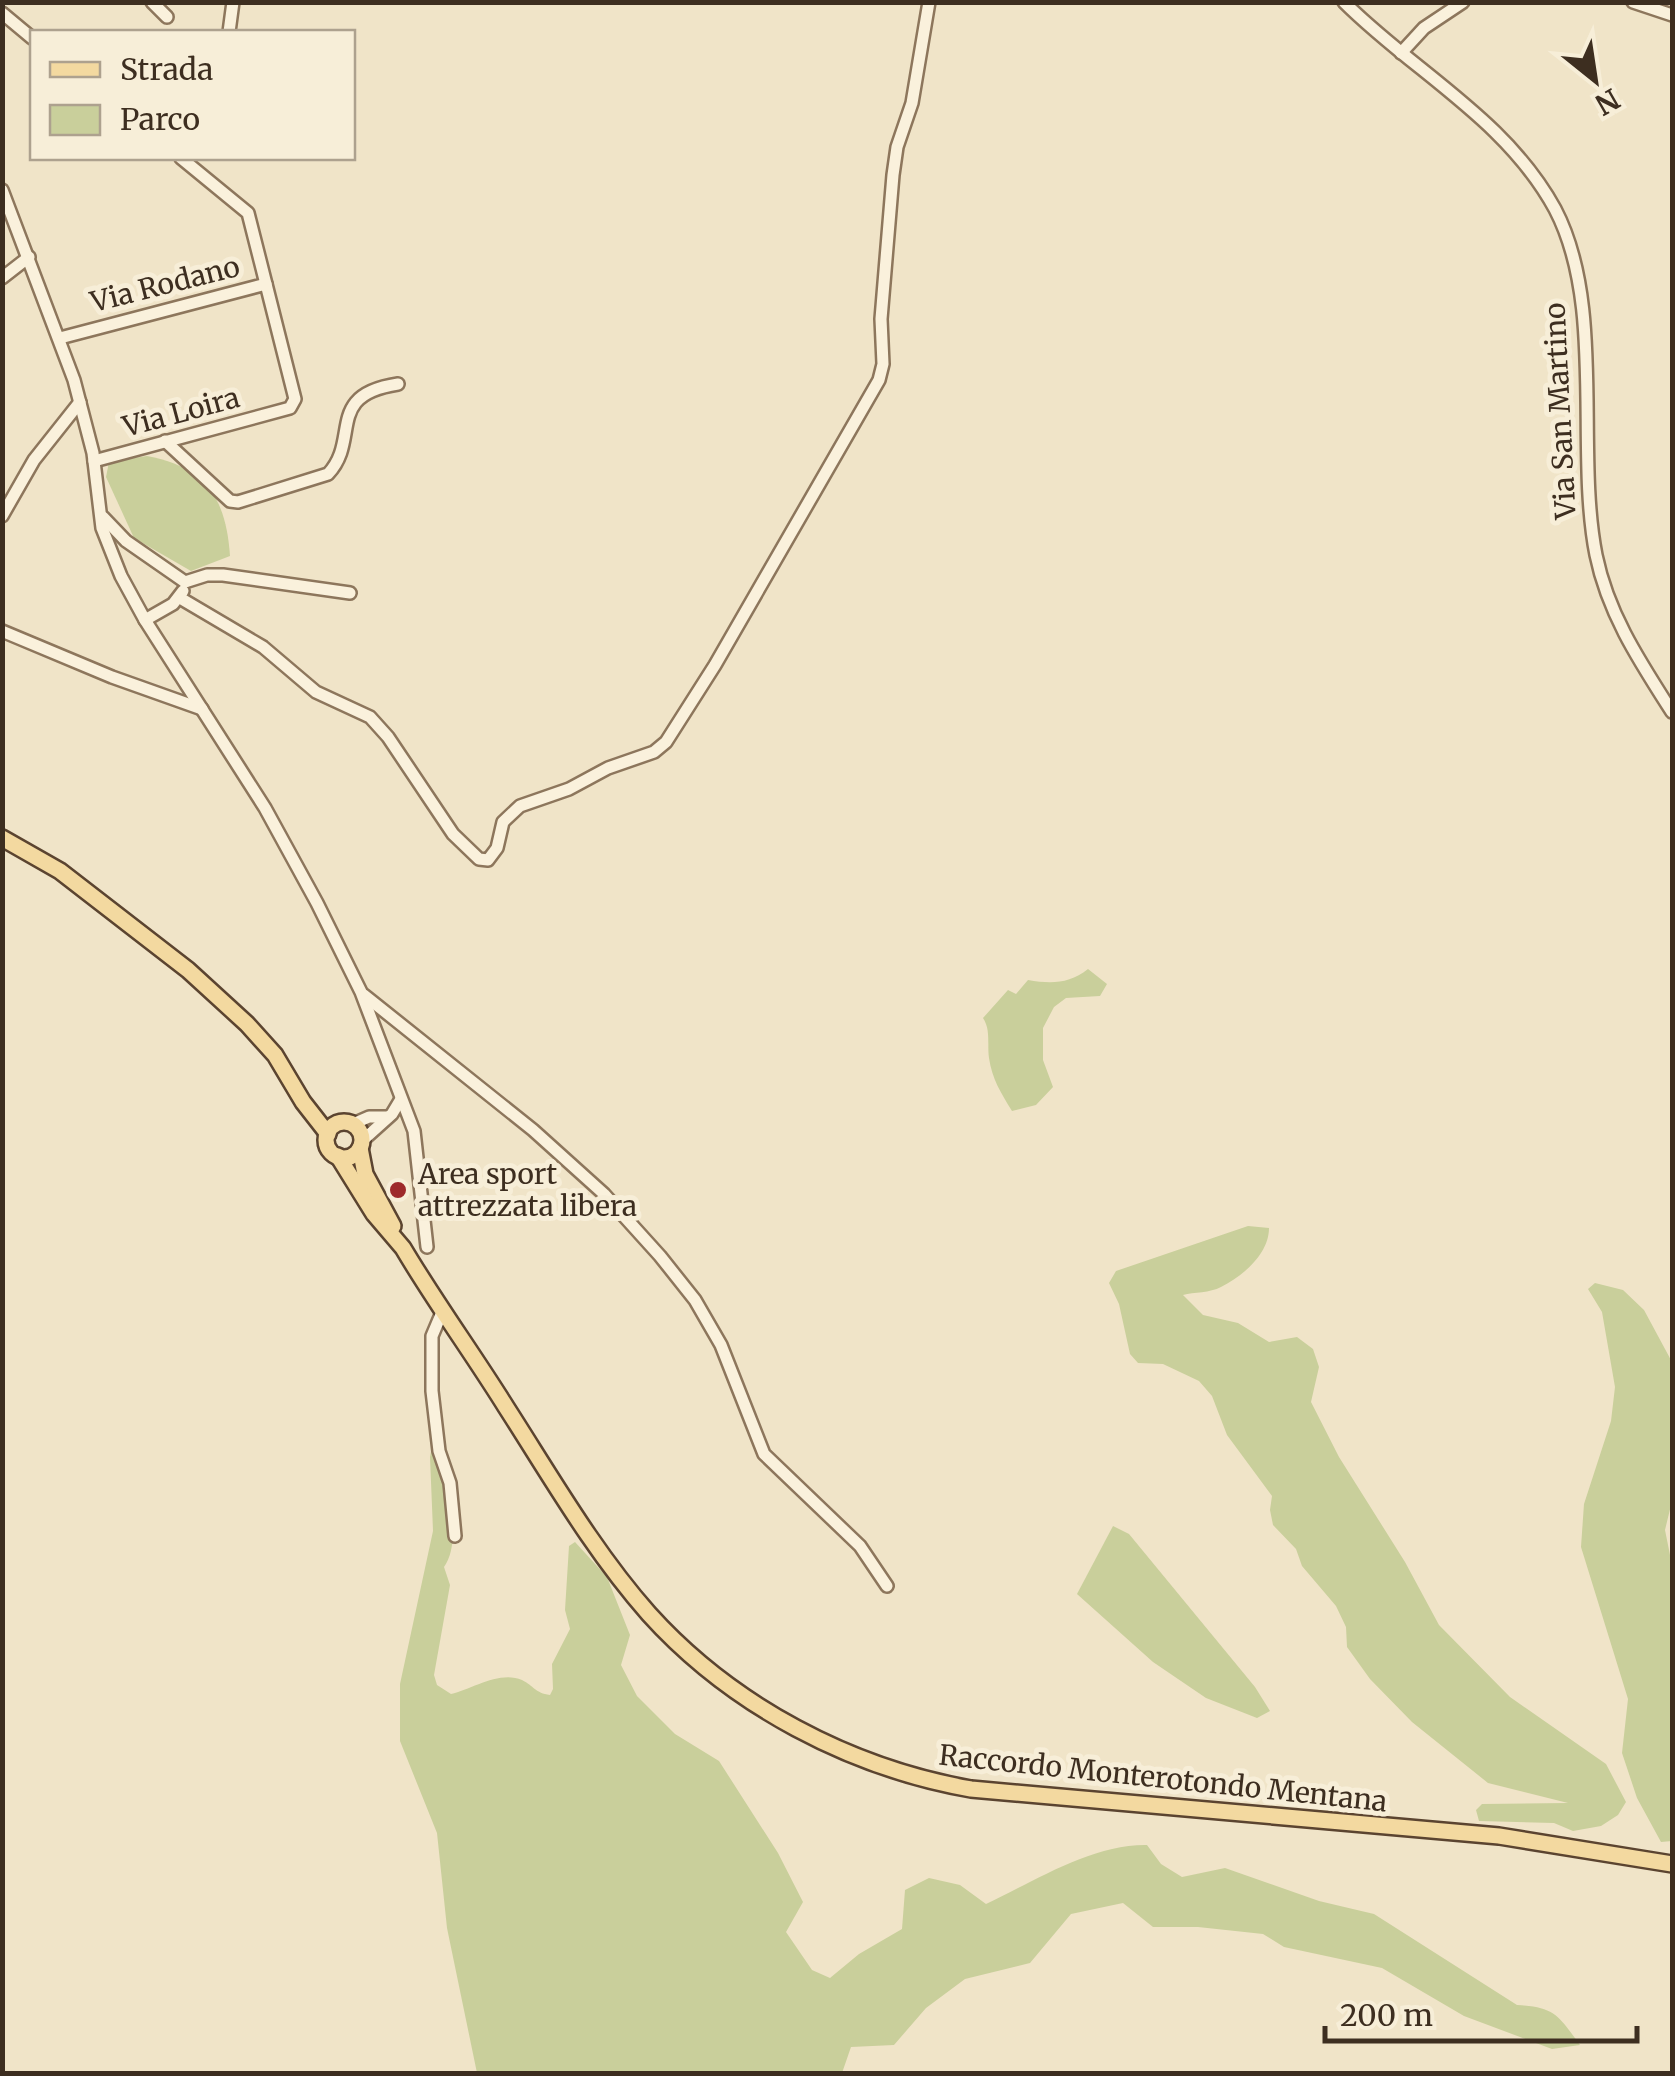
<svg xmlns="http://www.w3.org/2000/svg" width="1675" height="2076" font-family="Merriweather,serif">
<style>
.green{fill:#c9cf9b}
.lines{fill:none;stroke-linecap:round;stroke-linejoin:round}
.minor-casing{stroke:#8d765c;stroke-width:16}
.major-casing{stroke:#5b4430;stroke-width:20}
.minor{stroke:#faf1dc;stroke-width:11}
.major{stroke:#f3d9a0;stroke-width:15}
.poi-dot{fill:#9e2a2b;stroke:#f7eed8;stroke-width:4}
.labels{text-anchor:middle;stroke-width:10;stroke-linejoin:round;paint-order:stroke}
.street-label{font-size:28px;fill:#3d2e20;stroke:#f7eed8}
.poi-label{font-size:28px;fill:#3d2e20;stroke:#f7eed8;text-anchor:start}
</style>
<rect width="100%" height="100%" fill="#f0e4c8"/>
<!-- green -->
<g class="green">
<path d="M147 456C205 467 226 497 230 556L191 571 134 538 106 477 109 462Z"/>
<path d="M1088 969 1107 984 1100 996 1066 998 1054 1007 1043 1028V1060L1053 1087 1036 1105 1012 1111C1001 1093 992 1079 989 1058 987 1044 991 1030 983 1018L1008 990 1016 994 1028 980C1051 984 1069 984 1088 969Z"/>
<path d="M1248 1226 1269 1228C1269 1254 1243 1276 1221 1287 1210 1293 1194 1292 1183 1295L1203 1315 1238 1323 1269 1342 1297 1337 1313 1349 1319 1367 1311 1402 1339 1457 1405 1562 1439 1625 1510 1697 1606 1764 1626 1802 1618 1815 1601 1826 1573 1831 1554 1823 1479 1821 1476 1810 1482 1804 1568 1803 1488 1783 1412 1722 1370 1679 1347 1647 1346 1627 1336 1606 1302 1566 1296 1549 1273 1525 1270 1510 1272 1496 1227 1435 1212 1396 1199 1381 1163 1364 1138 1363 1130 1354 1119 1304 1109 1283 1116 1271Z"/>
<path d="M1595 1283 1623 1290 1644 1310 1672 1362V1501L1665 1530 1672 1565V1841L1661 1842 1637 1798 1622 1753 1628 1699 1581 1547 1584 1504 1611 1421 1615 1387 1602 1312 1588 1289Z"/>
<path d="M433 1442C443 1475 465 1537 444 1567L450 1585 434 1675 437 1685 451 1694C472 1689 500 1670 522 1680 534 1686 535 1693 550 1695L553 1689 552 1664 570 1629 565 1610 569 1546 575 1542 607 1577 630 1635 621 1665 637 1696 675 1734 719 1761 778 1853 803 1902 786 1932 812 1970 830 1978 859 1954 902 1929 905 1890 929 1878 960 1885 986 1904C1035 1881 1092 1844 1147 1845L1161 1864 1182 1877 1225 1868 1319 1901 1374 1914 1517 2005C1555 2007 1558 2015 1580 2045L1552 2049 1464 2016 1382 1968 1284 1947 1263 1934 1198 1927H1153L1123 1903 1071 1914 1030 1963 965 1979 926 2008 894 2045 851 2047 842 2073H477L447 1928 437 1833 400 1741V1684L433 1531 430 1457Z"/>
<path d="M1113 1526 1129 1534 1255 1687 1270 1711 1257 1718 1206 1698 1153 1662 1077 1594Z"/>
</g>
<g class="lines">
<defs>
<g id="minor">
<path d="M152 2 167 17"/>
<path d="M1344 2C1414 72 1506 119 1555 209 1606 306 1575 449 1596 555 1608 614 1640 662 1672 712"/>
<path d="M1633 2 1672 15"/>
<path d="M2 13 32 38"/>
<path d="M229 32 233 2"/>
<path d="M1401 53 1424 28 1463 2"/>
<path d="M181 158 248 213 266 284"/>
<path d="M2 190 74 380 93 453 102 528 121 576 145 620 265 808 317 903 361 992 414 1131 427 1247"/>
<path d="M2 278 29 257"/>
<path d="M60 338 266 284 295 399 290 408 94 461"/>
<path d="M165 441 230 501 238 502 328 474C361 439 324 395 398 384"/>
<path d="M2 516 34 460 80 402"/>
<path d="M103 517 126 541 185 582"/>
<path d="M185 582 207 575H223L350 593"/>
<path d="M180 598 263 647 316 692 370 717 388 737 453 834 479 859 488 860 497 848 503 822 520 806 569 789 608 768 654 752 666 742 715 665 879 380 883 364 881 319 893 175 897 147 912 103 929 2"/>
<path d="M145 620 173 604 183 591"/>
<path d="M2 631 112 677 202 709"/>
<path d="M364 995 533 1130 604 1194 660 1256 695 1300 721 1345 764 1454 860 1546 887 1586"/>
<path d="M353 1124 369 1117H388"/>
<path d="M362 1141 392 1114 401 1099"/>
<path d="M443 1310 432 1336V1391L439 1451 450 1483 455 1536"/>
</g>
<g id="major">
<path d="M2 838 60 871 188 970 247 1024 275 1055 303 1102 328 1134"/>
<circle cx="344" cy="1140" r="18"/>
<path d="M360 1148 365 1174 393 1226"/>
<path d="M338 1156 374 1214 403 1248C435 1302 473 1354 506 1407 551 1477 594 1552 649 1614 732 1706 851 1768 971 1789L1499 1836 1672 1864"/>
</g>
</defs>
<!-- minor casing -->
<use href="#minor" class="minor-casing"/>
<!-- major casing -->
<use href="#major" class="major-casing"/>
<!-- minor -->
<use href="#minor" class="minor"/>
<!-- major -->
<use href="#major" class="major"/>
</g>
<!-- markers -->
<circle class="poi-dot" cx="398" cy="1190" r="10"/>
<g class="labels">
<!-- street labels -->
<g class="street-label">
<text transform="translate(165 284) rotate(-14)" y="10">Via Rodano</text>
<text transform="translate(1560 411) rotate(-93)" y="10">Via San Martino</text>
<text transform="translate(181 412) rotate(-15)" y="10">Via Loira</text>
<text transform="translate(1163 1778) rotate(6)" y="10">Raccordo Monterotondo Mentana</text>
</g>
<!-- poi labels -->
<g class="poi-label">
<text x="418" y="1184">Area sport<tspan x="418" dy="32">attrezzata libera</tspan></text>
</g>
</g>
<!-- border -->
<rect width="1675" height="2076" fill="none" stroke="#3d2e20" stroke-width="10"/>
<!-- legend -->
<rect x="30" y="30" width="325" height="130" fill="#f7eed8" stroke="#ada18e" stroke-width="2.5"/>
<rect x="50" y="62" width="50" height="15" fill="#f3d9a0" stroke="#ada18e" stroke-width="2.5"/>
<text x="120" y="80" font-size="30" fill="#3d2e20">Strada</text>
<rect x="50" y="105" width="50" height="30" fill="#c9cf9b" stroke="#ada18e" stroke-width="2.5"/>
<text x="120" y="130" font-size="30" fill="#3d2e20">Parco</text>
<!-- north arrow -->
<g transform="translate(1595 80) rotate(150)" stroke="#f7eed8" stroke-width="8" paint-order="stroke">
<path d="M0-8L18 38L0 25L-18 38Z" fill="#3d2e20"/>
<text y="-15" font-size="28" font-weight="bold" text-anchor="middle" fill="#3d2e20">N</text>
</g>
<!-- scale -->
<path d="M1325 2026v15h312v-15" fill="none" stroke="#3d2e20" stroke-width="5"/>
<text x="1340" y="2026" font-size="30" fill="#3d2e20" stroke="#f7eed8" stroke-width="8" paint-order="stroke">200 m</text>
</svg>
